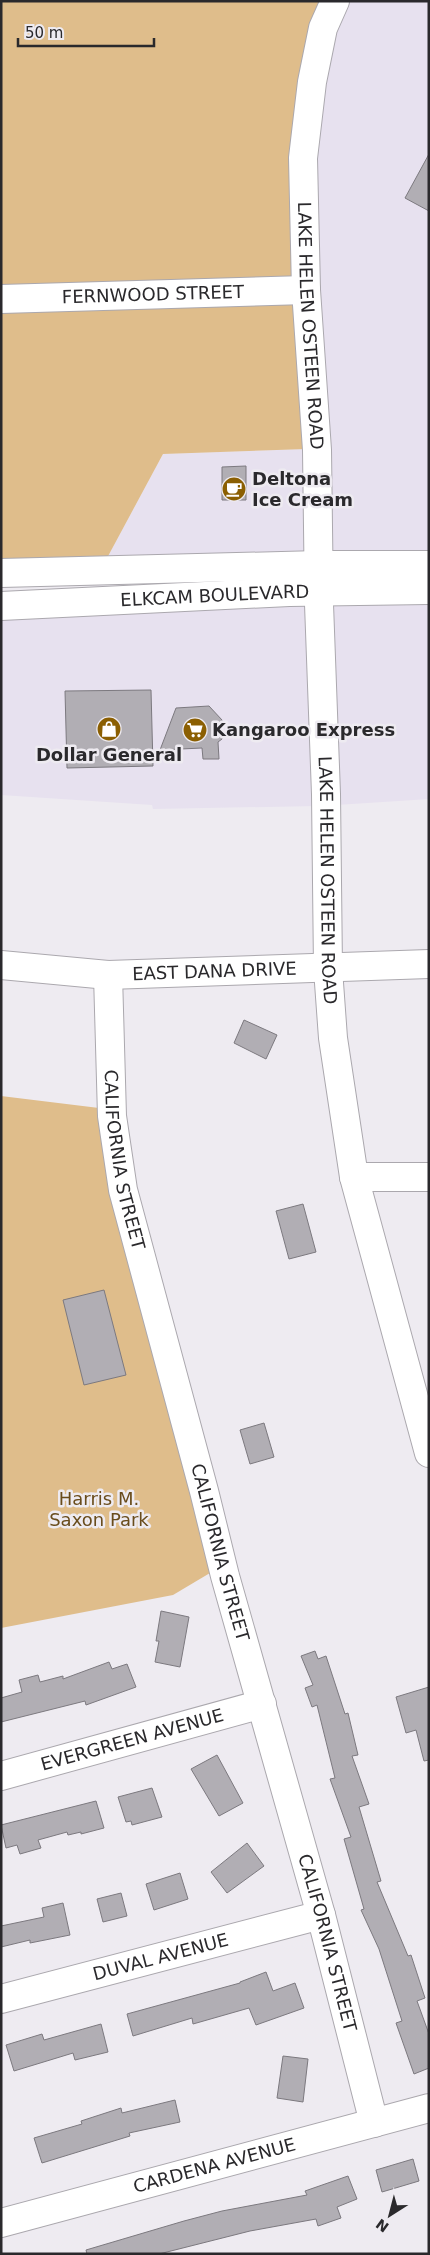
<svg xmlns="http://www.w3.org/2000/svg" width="430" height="2255" font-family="'DejaVu Sans',sans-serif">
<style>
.built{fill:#e7e1ef}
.green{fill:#dfbd8b}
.building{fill:#b1aeb4;stroke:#7c797f}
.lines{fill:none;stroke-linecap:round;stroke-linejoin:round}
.minor-casing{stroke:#aba8ae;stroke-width:30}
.minor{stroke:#fff;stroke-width:28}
.labels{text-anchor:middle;stroke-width:5;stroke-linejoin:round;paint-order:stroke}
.street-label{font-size:18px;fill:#2a292c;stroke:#eeebf1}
.poi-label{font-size:18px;font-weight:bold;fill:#2a292c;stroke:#eeebf1;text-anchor:start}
.park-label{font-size:18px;fill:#694c1c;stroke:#eeebf1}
</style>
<rect width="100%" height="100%" fill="#eeebf1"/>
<!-- built -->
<g class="built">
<path d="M345 1H429V555H329L312 158 322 83Z"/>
<path d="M307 449 309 555 106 560 163 454Z"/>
<path d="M429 600V799L336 805 329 602Z"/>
<path d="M310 603 317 806 153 809 152 805 1 795V616Z"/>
</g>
<!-- green -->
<g class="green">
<path d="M1 1H325L296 280 1 287Z"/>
<path d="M297 300 307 449 163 454 106 560 1 563V310Z"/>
<path d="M1 1096 99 1108 215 1570 173 1595 1 1628Z"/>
</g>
<!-- building -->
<g class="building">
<path d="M429 154V211L405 198Z"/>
<path d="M246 466V500H222V467Z"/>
<path d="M151 690 153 766 67 768 65 691Z"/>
<path d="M209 706 222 720V739L218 742 219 759H203L202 748 160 750 176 708Z"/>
<path d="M244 1020 277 1035 266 1059 234 1043Z"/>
<path d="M303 1204 316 1252 289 1259 276 1211Z"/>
<path d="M104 1290 126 1375 84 1385 63 1300Z"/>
<path d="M264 1423 274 1457 250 1464 240 1430Z"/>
<path d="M161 1611 189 1617 180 1667 155 1662 159 1641H156Z"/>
<path d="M315 1651 318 1659 326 1656 345 1714 348 1713 358 1755 352 1756 369 1804 359 1807 381 1881 377 1882 408 1956 411 1955 425 1998 417 2001 429 2034V2068L414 2074 396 2023 402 2021 379 1949 361 1910 364 1909 344 1839 351 1837 330 1779 335 1778 317 1705 312 1707 305 1688 313 1685 301 1656Z"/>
<path d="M109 1662 112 1669 127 1664 136 1687 86 1705 85 1701 1 1722V1698L22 1692 19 1680 38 1675 40 1682 63 1676V1679Z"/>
<path d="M429 1687V1760L424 1761 416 1730 406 1733 396 1697Z"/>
<path d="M217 1755 243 1803 219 1816 191 1769Z"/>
<path d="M152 1788 162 1817 132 1825 131 1821 126 1822 118 1797Z"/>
<path d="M96 1801 104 1828 81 1834V1832L68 1835 67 1832 38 1840 41 1848 20 1854 17 1845 6 1848 1 1825Z"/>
<path d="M247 1843 264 1866 227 1893 211 1872Z"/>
<path d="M180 1873 188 1899 154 1910 146 1884Z"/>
<path d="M121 1893 127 1916 103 1922 97 1899Z"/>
<path d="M63 1903 70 1935 30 1943V1940L1 1947V1926L44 1917 42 1908Z"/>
<path d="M266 1972 273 1991 295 1983 304 2008 256 2025 249 2008 193 2024 192 2018 133 2036 127 2014 240 1983V1982Z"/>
<path d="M101 2024 108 2052 75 2060 73 2053 14 2071 6 2045 42 2034 44 2040Z"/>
<path d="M283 2056 308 2059 303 2102 277 2098Z"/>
<path d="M175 2100 180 2122 129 2133 130 2136 42 2163 34 2138 82 2124 81 2121 121 2108 122 2113Z"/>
<path d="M413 2159 419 2181 382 2192 376 2170Z"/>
<path d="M348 2176 357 2199 337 2207 341 2218 318 2226 316 2219 250 2231 159 2254H87L86 2250 184 2221 222 2211 307 2195 305 2191Z"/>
</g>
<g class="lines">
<defs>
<g id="minor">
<path id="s1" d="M335 1 323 28 312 82 303 158 306 290 317 450 319 604 326 794 328 969 333 1038 354 1177 429 1453"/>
<path id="s2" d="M1 299 306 290"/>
<path d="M1 573 319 565H429"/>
<path id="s3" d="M1 606 289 592 429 590"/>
<path id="s4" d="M1 965 108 975 429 964"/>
<path id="s5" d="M108 975 112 1116 123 1190 204 1491 225 1576 321 1915 374 2123"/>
<path d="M354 1177H429"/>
<path id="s6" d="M1 1776 262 1704"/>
<path id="s7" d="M1 1999 321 1915"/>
<path id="s8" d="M1 2223 429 2108"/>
</g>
</defs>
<!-- minor casing -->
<use href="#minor" class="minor-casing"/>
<!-- minor -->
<use href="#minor" class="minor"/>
</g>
<!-- icons -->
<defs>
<symbol id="cafe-disc" viewBox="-11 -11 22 22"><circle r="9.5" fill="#8b5f02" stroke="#eeebf1"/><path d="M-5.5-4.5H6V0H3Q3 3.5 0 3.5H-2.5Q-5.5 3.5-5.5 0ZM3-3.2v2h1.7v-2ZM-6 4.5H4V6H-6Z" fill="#fff"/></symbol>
<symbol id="shop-disc" viewBox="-11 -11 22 22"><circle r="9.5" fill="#8b5f02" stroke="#eeebf1"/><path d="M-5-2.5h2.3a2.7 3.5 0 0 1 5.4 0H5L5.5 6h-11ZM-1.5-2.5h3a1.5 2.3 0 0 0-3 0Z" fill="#fff"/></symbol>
<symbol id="supermarket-disc" viewBox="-11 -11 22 22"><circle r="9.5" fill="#8b5f02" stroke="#eeebf1"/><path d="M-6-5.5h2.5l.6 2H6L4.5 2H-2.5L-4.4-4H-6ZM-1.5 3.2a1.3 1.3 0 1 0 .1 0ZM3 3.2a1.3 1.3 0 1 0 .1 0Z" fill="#fff"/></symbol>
</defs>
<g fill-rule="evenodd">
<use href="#cafe-disc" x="220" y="475" width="28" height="28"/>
<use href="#shop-disc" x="95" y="715" width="28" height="28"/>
<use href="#supermarket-disc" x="181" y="716" width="28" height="28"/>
</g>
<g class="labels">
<!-- street labels -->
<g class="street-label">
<text dy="6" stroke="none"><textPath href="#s2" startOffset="152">FERNWOOD STREET</textPath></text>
<text dy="6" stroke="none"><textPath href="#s1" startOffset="329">LAKE HELEN OSTEEN ROAD</textPath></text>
<text dy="6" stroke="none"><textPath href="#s3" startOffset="214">ELKCAM BOULEVARD</textPath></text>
<text dy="6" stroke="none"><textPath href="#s1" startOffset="884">LAKE HELEN OSTEEN ROAD</textPath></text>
<text dy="6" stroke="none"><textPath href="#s4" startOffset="214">EAST DANA DRIVE</textPath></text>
<text dy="6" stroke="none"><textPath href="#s5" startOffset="186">CALIFORNIA STREET</textPath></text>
<text dy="6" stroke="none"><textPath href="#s5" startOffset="591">CALIFORNIA STREET</textPath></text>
<text dy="6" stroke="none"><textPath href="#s6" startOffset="136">EVERGREEN AVENUE</textPath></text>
<text dy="6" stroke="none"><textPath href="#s5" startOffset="996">CALIFORNIA STREET</textPath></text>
<text dy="6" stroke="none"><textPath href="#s7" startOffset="165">DUVAL AVENUE</textPath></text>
<text dy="6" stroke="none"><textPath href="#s8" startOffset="221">CARDENA AVENUE</textPath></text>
</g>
<!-- poi labels -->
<g class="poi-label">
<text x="252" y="485">Deltona<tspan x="252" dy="21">Ice Cream</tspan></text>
<text x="212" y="736">Kangaroo Express</text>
<text x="109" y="761" text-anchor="middle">Dollar General</text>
</g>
<!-- park labels -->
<g class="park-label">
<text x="99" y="1505">Harris M.<tspan x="99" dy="21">Saxon Park</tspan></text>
</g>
</g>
<!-- border -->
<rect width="430" height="2255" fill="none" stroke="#2a292c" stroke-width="5"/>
<!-- north arrow -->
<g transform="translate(390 2215) rotate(216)" stroke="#eeebf1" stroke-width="4" paint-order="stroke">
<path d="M0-4L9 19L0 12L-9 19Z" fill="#2a292c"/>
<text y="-8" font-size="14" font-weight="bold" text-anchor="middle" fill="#2a292c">N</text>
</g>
<!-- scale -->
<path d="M18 38v8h136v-8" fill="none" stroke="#2a292c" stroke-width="2.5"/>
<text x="25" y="38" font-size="15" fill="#2a292c" stroke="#eeebf1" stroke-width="4" paint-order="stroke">50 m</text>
</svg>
